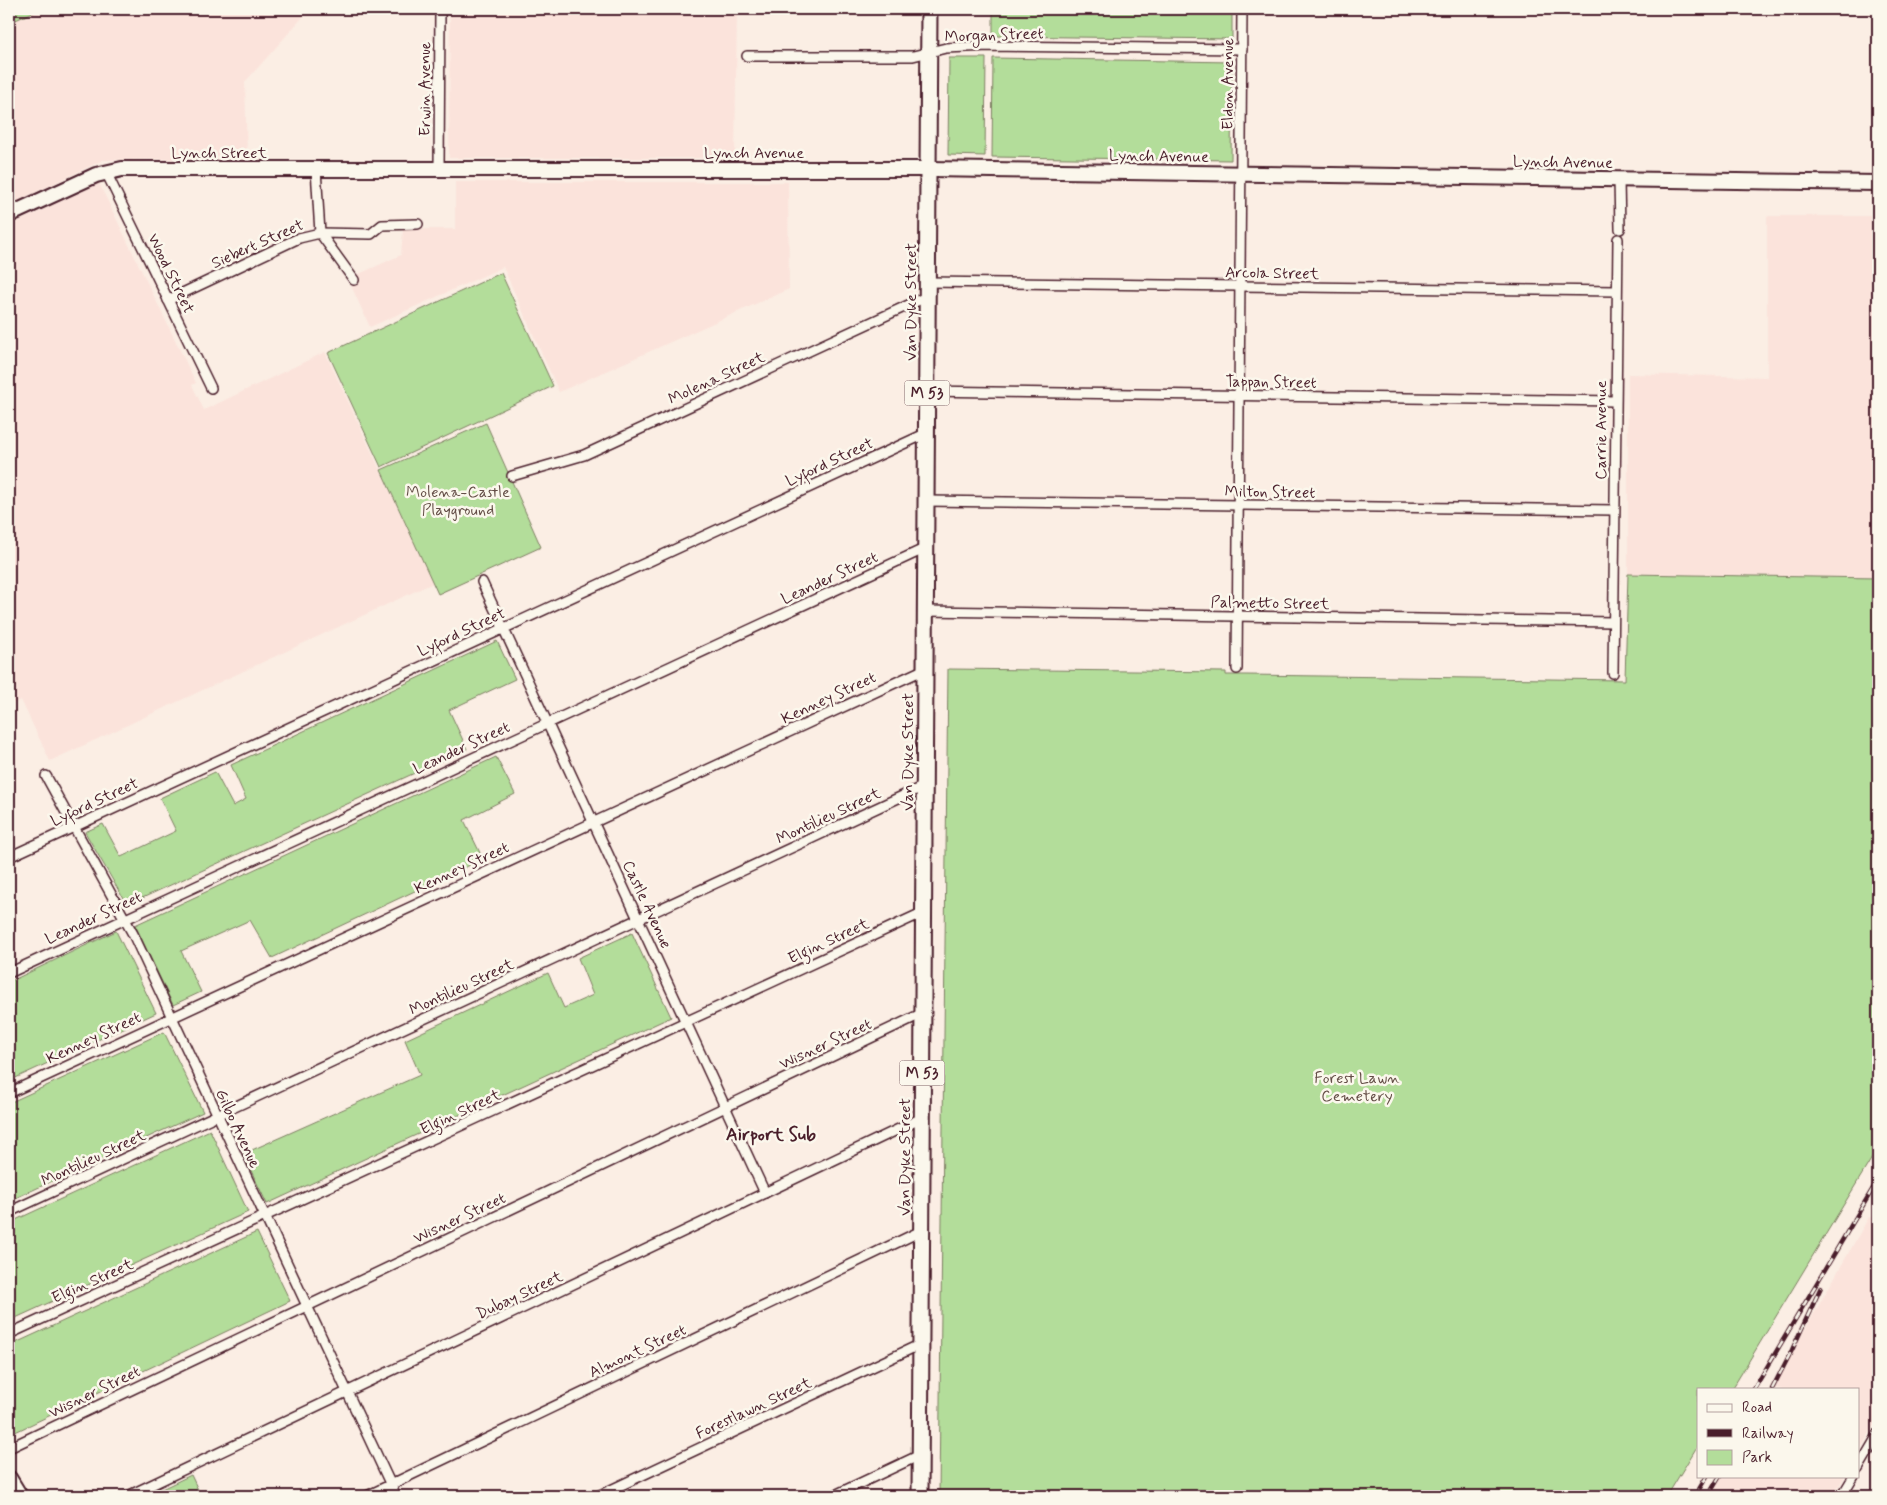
<svg xmlns="http://www.w3.org/2000/svg" width="1887" height="1505" font-family="Mynerve,sans-serif">
<style>
.built{fill:#fbe3db}
.green{fill:#b3dd9a;stroke:#7e7e62}
.lines{fill:none;stroke-linecap:round;stroke-linejoin:round}
.street-casing{stroke:#4a1f2b;stroke-width:12}
.secondary-casing{stroke:#4a1f2b;stroke-width:18}
.primary-casing{stroke:#4a1f2b;stroke-width:19}
.street{stroke:#fbf7ec;stroke-width:9}
.secondary{stroke:#fbf7ec;stroke-width:14}
.primary{stroke:#fbf7ec;stroke-width:15}
.rail-casing{stroke:#4a1f2b;stroke-width:4.5}
.rail{stroke:#fbf7ec;stroke-width:2.5;stroke-dasharray:8;stroke-linecap:butt}
.labels{text-anchor:middle;stroke-width:5;stroke-linejoin:round;paint-order:stroke}
.shield{fill:#fbf7ec;stroke:#7f6065;stroke-width:1}
.shield-label{font-size:15px;font-weight:bold;fill:#4a1f2b}
.street-label{font-size:16px;fill:#4a1f2b;stroke:#fbf7ec}
.park-label{font-size:16px;fill:#644e47;stroke:#fbf7ec}
.neighbourhood-label{font-size:18px;font-weight:bold;fill:#4a1f2b;stroke:#fbf7ec}
</style>
<rect width="100%" height="100%" fill="#fbeee4"/>
<filter id="ink" filterUnits="userSpaceOnUse"><feTurbulence type="fractalNoise" baseFrequency=".02" numOctaves="2"/><feDisplacementMap in="SourceGraphic" scale="10" xChannelSelector="R" yChannelSelector="G"/><feConvolveMatrix kernelMatrix="1 2 1 2 8 2 1 2 1" color-interpolation-filters="sRGB"/></filter>
<g filter="url(#ink)">
<!-- built -->
<g class="built">
<path d="M9 9H310L245 82 247 158 103 160 9 205Z"/>
<path d="M450 9H737L735 158H449Z"/>
<path d="M455 182H788L789 289 559 392 503 267 370 327 348 279 401 255 403 229H455Z"/>
<path d="M99 183 196 383 192 385 204 410 325 352 433 583 50 761 21 700 9 705V507L16 503 12 494 9 495V226Z"/>
<path d="M1767 216H1878V578L1628 574V374L1767 377Z"/>
<path d="M1869 1217 1878 1218V1419L1858 1453V1389H1771Z"/>
<path d="M1721 1476H1845L1833 1496H1709Z"/>
</g>
<!-- green -->
<g class="green">
<path d="M9 9H40L9 23Z"/>
<path d="M993 9H1232V39L993 36Z"/>
<path d="M949 58H986L985 156 948 155Z"/>
<path d="M993 58 1232 62 1231 160 992 157Z"/>
<path d="M501 273 553 386 381 467 328 353Z"/>
<path d="M486 423 541 547 438 594 381 470Z"/>
<path d="M1628 574 1878 578V1148L1732 1389H1698V1445L1667 1496H939L948 669 1226 672V675H1246L1625 680Z"/>
<path d="M497 641 515 679 449 710 467 749 127 905 85 832 103 824 121 857 176 831 160 798 215 772 233 806 246 799 231 765Z"/>
<path d="M496 757 515 794 464 820 483 859 272 958 250 920 181 951 201 992 173 1005 135 925Z"/>
<path d="M116 931 156 1013 9 1081V982Z"/>
<path d="M632 933 671 1017 267 1204 243 1154 420 1075 405 1040 548 973 564 1008 593 995 578 958Z"/>
<path d="M164 1032 203 1112 9 1201V1103Z"/>
<path d="M210 1130 248 1212 9 1321V1223Z"/>
<path d="M257 1232 290 1301 9 1435V1346Z"/>
<path d="M191 1475 201 1496H147Z"/>
</g>
<g class="lines">
<defs>
<g id="street">
<path d="M747 56H913L946 48 989 46 1242 49"/>
<path d="M316 169 320 233 354 280"/>
<path d="M439 169 440 9"/>
<path d="M106 172 211 388"/>
<path d="M1619 180 1620 229"/>
<path d="M928 282 1616 291"/>
<path d="M168 300 299 238 320 233 371 234 382 225 418 224"/>
<path d="M927 391 1615 401"/>
<path d="M512 476 584 455 928 296"/>
<path d="M926 501 1614 510"/>
<path d="M482 582 765 1193"/>
<path d="M925 611 1613 622"/>
<path d="M1237 669 1242 9"/>
<path d="M1613 673 1618 239"/>
<path d="M46 776 133 934 396 1496"/>
<path d="M9 857 927 433"/>
<path d="M9 973 926 548"/>
<path d="M9 1093 925 669"/>
<path d="M9 1212 924 786"/>
<path d="M9 1334 924 912"/>
<path d="M9 1448 923 1013"/>
<path d="M1858 1469 1878 1435"/>
<path d="M128 1496 922 1118"/>
<path d="M367 1496 921 1231"/>
<path d="M598 1496 921 1344"/>
<path d="M833 1496 920 1455"/>
<path d="M1842 1496 1854 1476"/>
</g>
<g id="secondary">
<path d="M9 215 96 175 122 169H929L1878 183"/>
<path d="M9 1478 20 1496"/>
</g>
<path id="primary" d="M920 1496 929 9"/>
</defs>
<!-- street casing -->
<use href="#street" class="street-casing"/>
<!-- secondary casing -->
<use href="#secondary" class="secondary-casing"/>
<!-- primary casing -->
<use href="#primary" class="primary-casing"/>
<!-- street -->
<use href="#street" class="street"/>
<!-- secondary -->
<use href="#secondary" class="secondary"/>
<!-- primary -->
<use href="#primary" class="primary"/>
<defs>
<g id="rail">
<path d="M1754 1389 1878 1180"/>
<path d="M1772 1389 1792 1350 1821 1287"/>
<path d="M1695 1496 1707 1476"/>
<path d="M1708 1496 1720 1476"/>
</g>
</defs>
<!-- rail casing -->
<use href="#rail" class="rail-casing"/>
<!-- rail -->
<use href="#rail" class="rail"/>
</g>
</g>
<g class="labels">
<!-- shield labels -->
<g class="shield">
<rect x="904.5" y="380.5" width="45" height="25" rx="4"/>
<rect x="899.5" y="1060.5" width="45" height="25" rx="4"/>
</g>
<g class="shield-label">
<text x="927" y="398">M 53</text>
<text x="922" y="1078">M 53</text>
</g>
<!-- street labels -->
<g class="street-label">
<text transform="translate(994 34) rotate(-2)" y="6">Morgan Street</text>
<text transform="translate(1227 84) rotate(-90)" y="6">Eldon Avenue</text>
<text transform="translate(424 89) rotate(-90)" y="6">Erwin Avenue</text>
<text x="219" y="158">Lynch Street</text>
<text x="754" y="158">Lynch Avenue</text>
<text transform="translate(1159 155) rotate(1)" y="6">Lynch Avenue</text>
<text transform="translate(1563 161) rotate(1)" y="6">Lynch Avenue</text>
<text transform="translate(257 243) rotate(-24)" y="6">Siebert Street</text>
<text transform="translate(1272 272) rotate(1)" y="6">Arcola Street</text>
<text transform="translate(172 273) rotate(64)" y="6">Wood Street</text>
<text transform="translate(910 302) rotate(-90)" y="6">Van Dyke Street</text>
<text transform="translate(716 377) rotate(-25)" y="6">Molena Street</text>
<text transform="translate(1271 381) rotate(1)" y="6">Tappan Street</text>
<text transform="translate(1600 430) rotate(-90)" y="6">Carrie Avenue</text>
<text transform="translate(829 461) rotate(-25)" y="6">Lyford Street</text>
<text transform="translate(1270 491) rotate(1)" y="6">Milton Street</text>
<text transform="translate(829 577) rotate(-25)" y="6">Leander Street</text>
<text transform="translate(1270 602) rotate(1)" y="6">Palmetto Street</text>
<text transform="translate(461 631) rotate(-25)" y="6">Lyford Street</text>
<text transform="translate(828 697) rotate(-25)" y="6">Kenney Street</text>
<text transform="translate(461 747) rotate(-25)" y="6">Leander Street</text>
<text transform="translate(907 752) rotate(-90)" y="6">Van Dyke Street</text>
<text transform="translate(94 801) rotate(-25)" y="6">Lyford Street</text>
<text transform="translate(828 815) rotate(-25)" y="6">Montilieu Street</text>
<text transform="translate(461 867) rotate(-25)" y="6">Kenney Street</text>
<text transform="translate(648 904) rotate(65)" y="6">Castle Avenue</text>
<text transform="translate(93 917) rotate(-25)" y="6">Leander Street</text>
<text transform="translate(828 940) rotate(-25)" y="6">Elgin Street</text>
<text transform="translate(461 986) rotate(-25)" y="6">Montilieu Street</text>
<text transform="translate(93 1037) rotate(-25)" y="6">Kenney Street</text>
<text transform="translate(825 1043) rotate(-25)" y="6">Wisner Street</text>
<text transform="translate(460 1111) rotate(-25)" y="6">Elgin Street</text>
<text transform="translate(239 1128) rotate(65)" y="6">Gilbo Avenue</text>
<text transform="translate(93 1157) rotate(-25)" y="6">Montilieu Street</text>
<text transform="translate(904 1157) rotate(-90)" y="6">Van Dyke Street</text>
<text transform="translate(459 1217) rotate(-25)" y="6">Wisner Street</text>
<text transform="translate(92 1280) rotate(-24)" y="6">Elgin Street</text>
<text transform="translate(519 1294) rotate(-25)" y="6">Dubay Street</text>
<text transform="translate(637 1350) rotate(-25)" y="6">Almont Street</text>
<text transform="translate(94 1391) rotate(-26)" y="6">Wisner Street</text>
<text transform="translate(753 1407) rotate(-25)" y="6">Forestlawn Street</text>
</g>
<!-- park labels -->
<g class="park-label">
<text x="458" y="497">Molena-Castle<tspan x="458" dy="18">Playground</tspan></text>
<text x="1357" y="1083">Forest Lawn<tspan x="1357" dy="18">Cemetery</tspan></text>
</g>
<!-- neighbourhood labels -->
<g class="neighbourhood-label">
<text x="771" y="1140">Airport Sub</text>
</g>
</g>
<!-- margin -->
<rect width="1887" height="1505" fill="none" stroke="#fbf7ec" stroke-width="30"/>
<rect x="15" y="15" width="1857" height="1475" fill="none" stroke="#4a1f2b" stroke-width="2" filter="url(#ink)"/>
<!-- legend -->
<rect x="1697" y="1388" width="162" height="90" fill="#fbf7ec" stroke="#b4a19f"/>
<rect x="1707" y="1404" width="25" height="8" fill="#fbf7ec" stroke="#b4a19f"/>
<text x="1742" y="1412" font-size="15" fill="#4a1f2b">Road</text>
<rect x="1707" y="1429" width="25" height="8" fill="#4a1f2b" stroke="#b4a19f"/>
<text x="1742" y="1438" font-size="15" fill="#4a1f2b">Railway</text>
<rect x="1707" y="1450" width="25" height="15" fill="#b3dd9a" stroke="#b4a19f"/>
<text x="1742" y="1462" font-size="15" fill="#4a1f2b">Park</text>
</svg>
